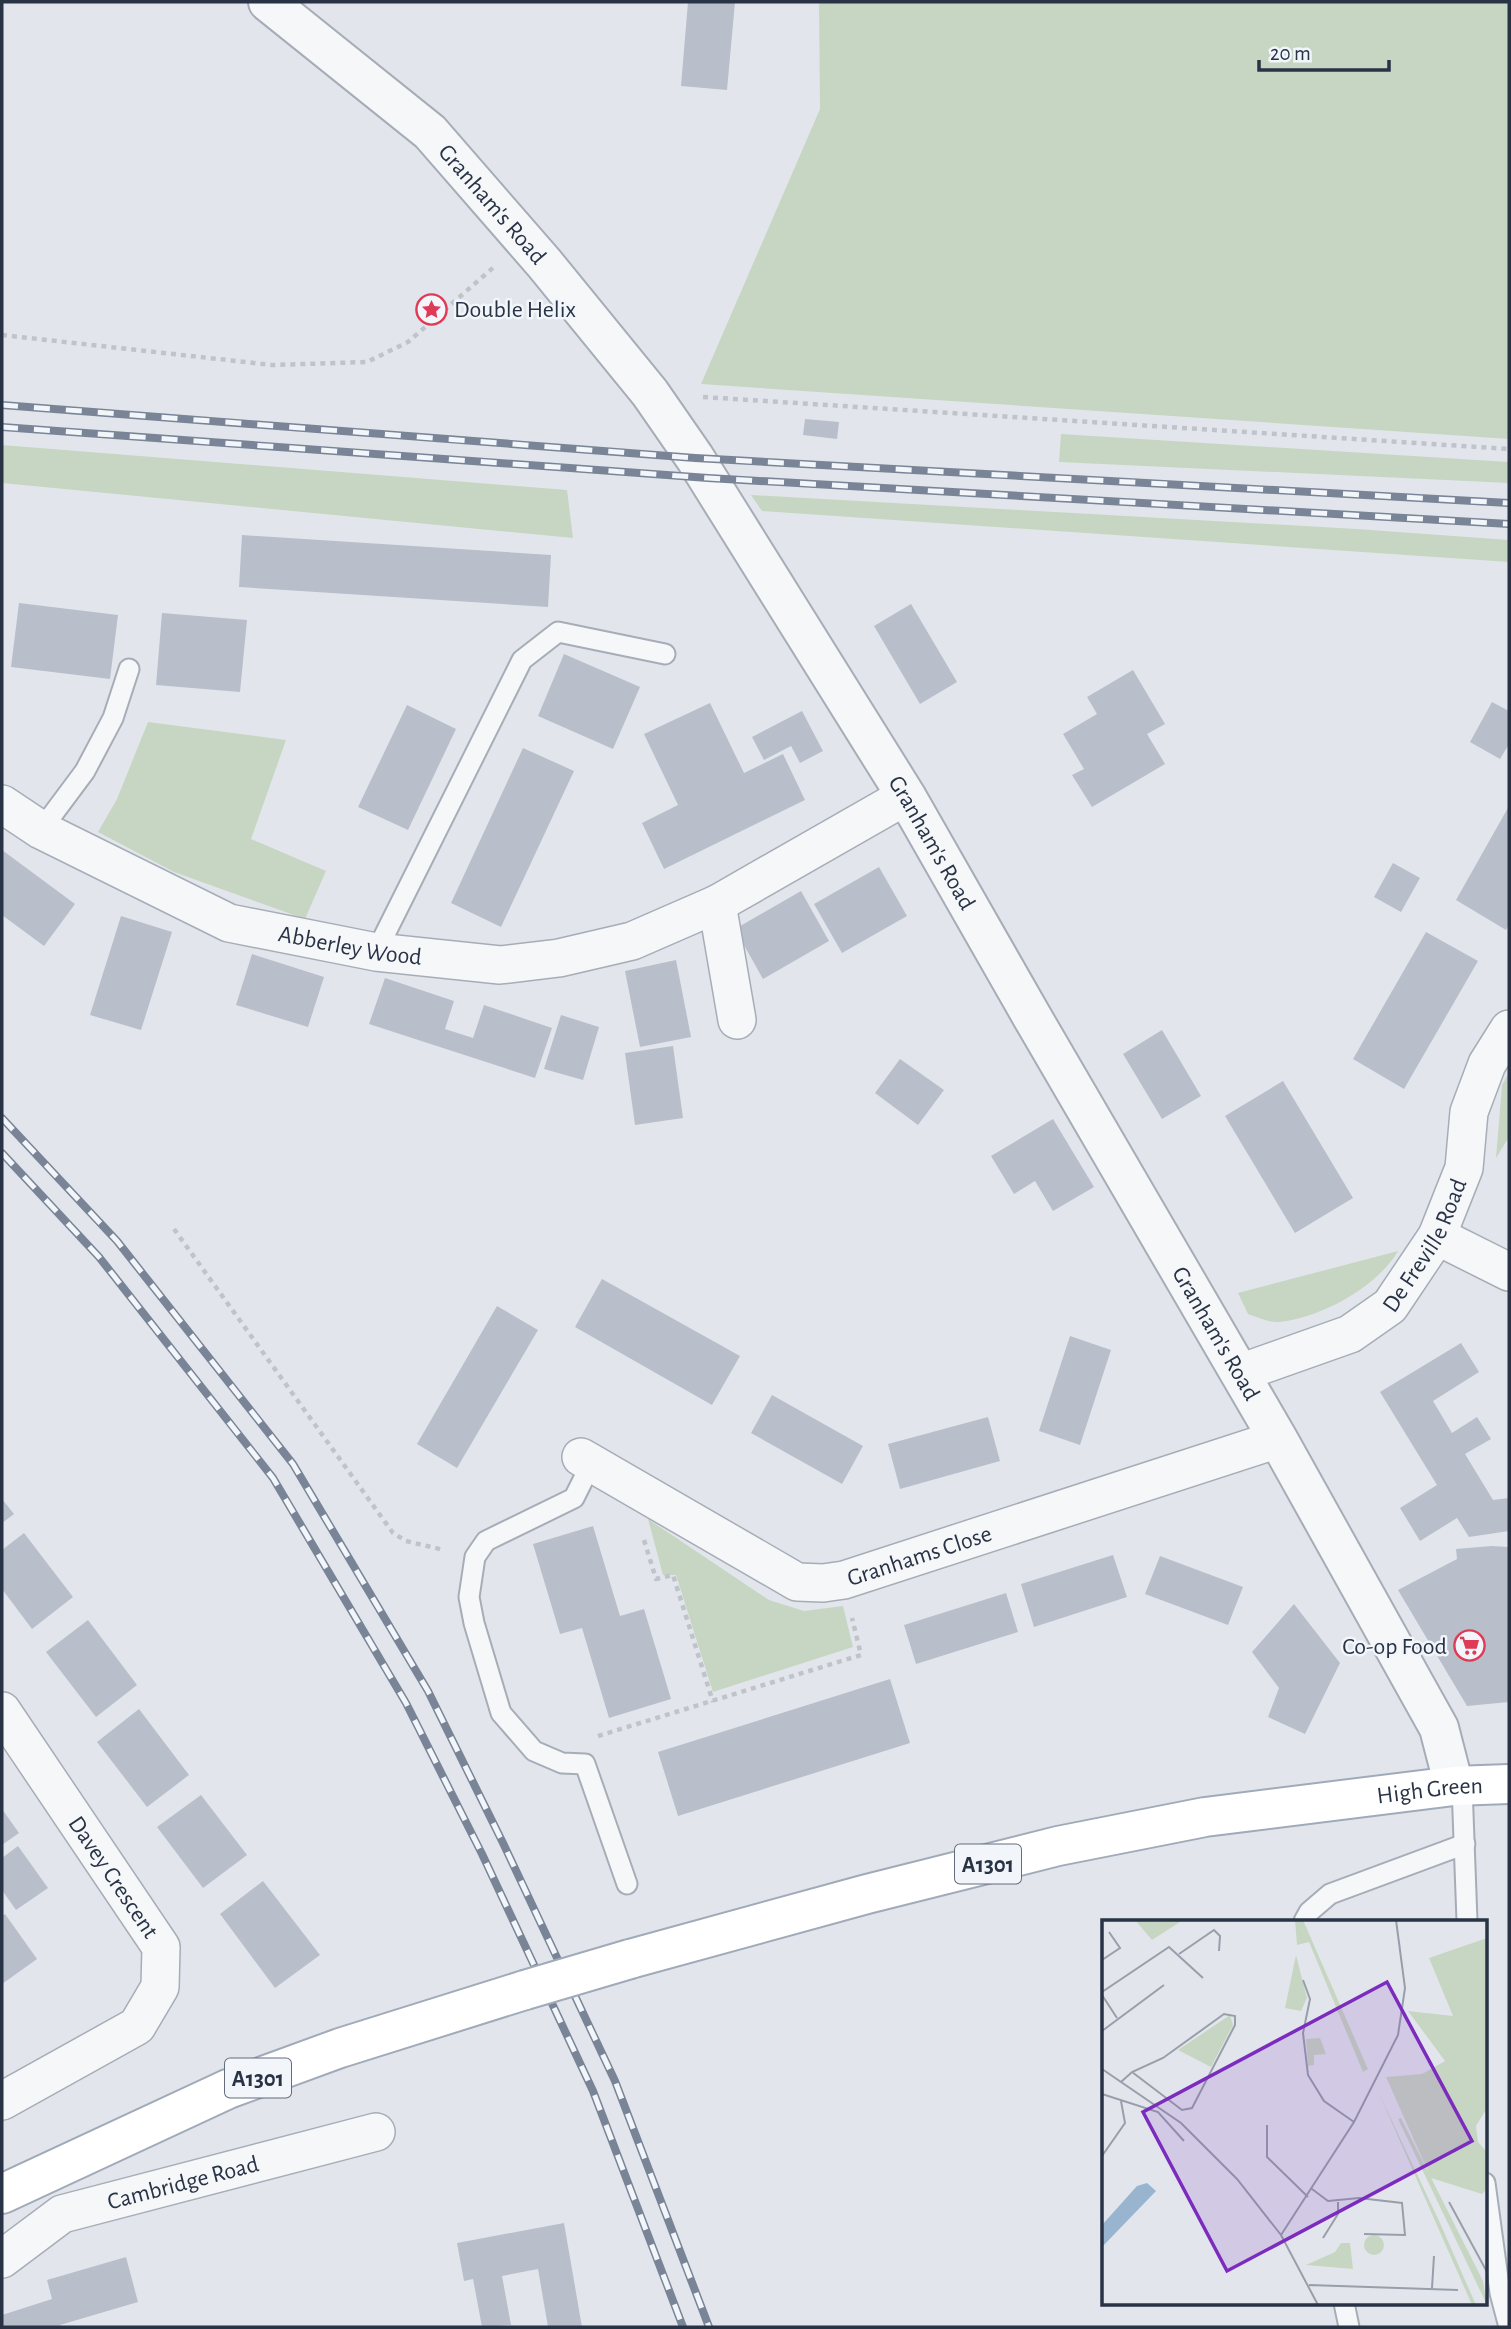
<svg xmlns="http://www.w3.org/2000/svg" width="1511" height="2329" font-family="'Alegreya Sans',sans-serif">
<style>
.green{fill:#c7d6c2}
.building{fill:#b8bfca}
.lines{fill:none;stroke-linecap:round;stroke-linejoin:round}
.service-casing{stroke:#a6adb7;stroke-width:23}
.minor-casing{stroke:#a6adb7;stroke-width:40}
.tertiary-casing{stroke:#a6adb7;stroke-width:42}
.primary-casing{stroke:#a0aab9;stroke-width:42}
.path{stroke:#c0c4ca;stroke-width:4.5;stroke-dasharray:5 5;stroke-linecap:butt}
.service{stroke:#f5f7f9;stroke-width:19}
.minor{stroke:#f5f7f9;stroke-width:37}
.tertiary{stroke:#f5f7f9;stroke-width:38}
.primary{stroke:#fff;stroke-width:38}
.rail-casing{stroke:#798597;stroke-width:8}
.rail{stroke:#f2f5f9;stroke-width:5;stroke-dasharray:16;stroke-linecap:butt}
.primary-bridge-casing{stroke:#a0aab9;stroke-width:42;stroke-linecap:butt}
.primary-bridge{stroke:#fff;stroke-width:38}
.labels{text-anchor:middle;stroke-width:5;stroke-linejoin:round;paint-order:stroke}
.shield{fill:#f2f5f9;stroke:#656d7c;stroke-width:2}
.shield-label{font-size:23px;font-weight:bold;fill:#283346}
.street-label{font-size:24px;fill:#283346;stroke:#f2f5f9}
.poi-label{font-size:24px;fill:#283346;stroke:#f2f5f9;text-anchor:start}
.inset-road{fill:none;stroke:#989eaa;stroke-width:2}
.view{fill:#7b2cbf;fill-opacity:0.15;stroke:#7b2cbf;stroke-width:3.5}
.inset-edge{fill:none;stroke:#283346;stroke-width:3.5}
</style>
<rect width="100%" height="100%" fill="#e2e6ec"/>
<!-- green -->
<g class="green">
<path d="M819 2H1509V439L701 384 820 109Z"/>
<path d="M1061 434 1509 462V483L1059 462Z"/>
<path d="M2 445 567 490 573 538 2 483Z"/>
<path d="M751 495 1357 529 1509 540V562L762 511Z"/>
<path d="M148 722 286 740 251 839 326 871 305 919 174 872 98 832 117 799Z"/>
<path d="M1509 1073V1137L1496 1158 1502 1085Z"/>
<path d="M1398 1251C1377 1287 1321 1318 1279 1322 1270 1323 1257 1317 1248 1314L1238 1293Z"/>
<path d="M648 1519 769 1600 804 1611 843 1606 853 1647 713 1692 676 1575H663Z"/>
</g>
<!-- building -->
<g class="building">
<path d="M688 2H735L727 90 681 86Z"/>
<path d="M805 419 839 422 837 439 803 435Z"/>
<path d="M242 535 551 555 548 607 239 587Z"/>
<path d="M19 603 118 615 110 679 11 667Z"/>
<path d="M911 604 957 682 920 704 874 626Z"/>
<path d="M162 613 247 620 240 692 156 685Z"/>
<path d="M564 654 640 687 613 749 538 716Z"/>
<path d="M1133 670 1165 724 1147 734 1165 764 1092 807 1072 775 1084 769 1063 734 1097 714 1087 697Z"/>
<path d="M1492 702 1509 711V744L1500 759 1470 742Z"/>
<path d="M710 703 744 773 783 754 805 800 664 869 642 823 678 805 644 734Z"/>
<path d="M407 705 456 729 408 830 358 807Z"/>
<path d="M802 711 823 751 800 763 791 746 764 760 752 737Z"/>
<path d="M523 748 574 771 501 927 451 903Z"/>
<path d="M1509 806V924L1506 930 1456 900Z"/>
<path d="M2 850 75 904 44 946 2 915Z"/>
<path d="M1393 863 1420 878 1401 912 1374 897Z"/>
<path d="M879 867 907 916 842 953 814 904Z"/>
<path d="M801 891 829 941 763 979 735 929Z"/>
<path d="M121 916 172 932 141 1030 90 1015Z"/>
<path d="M1426 932 1478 961 1404 1089 1353 1059Z"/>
<path d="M252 954 324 977 308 1027 236 1005Z"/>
<path d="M676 960 691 1037 640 1047 625 971Z"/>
<path d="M385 978 454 1001 445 1029 473 1038 484 1005 552 1028 535 1078 369 1024Z"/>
<path d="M561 1015 599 1027 583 1080 544 1069Z"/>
<path d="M1162 1030 1201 1096 1162 1119 1123 1054Z"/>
<path d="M673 1046 683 1118 635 1125 625 1053Z"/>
<path d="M900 1059 944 1090 918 1125 875 1093Z"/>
<path d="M1283 1081 1353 1198 1295 1233 1225 1116Z"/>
<path d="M1053 1119 1094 1187 1053 1211 1035 1181 1014 1194 991 1156Z"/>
<path d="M602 1279 740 1356 712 1405 575 1327Z"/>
<path d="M497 1306 538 1330 457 1468 417 1444Z"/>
<path d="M1070 1336 1111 1350 1080 1445 1039 1431Z"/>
<path d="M1461 1343 1479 1372 1433 1401 1452 1433 1477 1417 1491 1439 1465 1454 1493 1500 1509 1498V1531L1469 1537 1457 1518 1420 1541 1400 1508 1437 1485 1380 1392Z"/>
<path d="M772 1395 863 1446 842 1484 751 1433Z"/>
<path d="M988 1417 1000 1461 900 1489 888 1444Z"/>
<path d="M2 1499 14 1514 2 1523Z"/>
<path d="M593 1526 620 1616 644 1609 671 1699 609 1718 582 1628 560 1634 533 1544Z"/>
<path d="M24 1533 73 1597 32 1629 2 1589V1550Z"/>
<path d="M1492 1546 1509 1547V1702L1467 1706 1398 1590 1457 1559 1456 1549Z"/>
<path d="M1113 1555 1127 1597 1034 1627 1021 1584Z"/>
<path d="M1160 1556 1243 1587 1228 1625 1145 1594Z"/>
<path d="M1006 1593 1018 1632 916 1664 904 1625Z"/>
<path d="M1294 1604 1340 1663 1305 1734 1268 1717 1279 1688 1252 1652Z"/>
<path d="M88 1620 137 1685 96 1717 46 1652Z"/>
<path d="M890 1679 910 1743 678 1816 658 1752Z"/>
<path d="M139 1709 189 1775 147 1807 97 1742Z"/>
<path d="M201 1795 247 1855 203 1888 157 1827Z"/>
<path d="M2 1809 19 1833 2 1845Z"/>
<path d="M18 1846 48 1888 16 1910 2 1890V1858Z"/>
<path d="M263 1881 320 1955 275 1988 220 1914Z"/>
<path d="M5 1914 37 1959 2 1984V1916Z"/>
<path d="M564 2223 582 2327H548L538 2269 502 2276 511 2325 482 2327 473 2279 464 2281 457 2243Z"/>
<path d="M126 2257 138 2302 60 2325 61 2327H2V2315L52 2299 47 2280Z"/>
</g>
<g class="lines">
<defs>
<g id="service">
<path d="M41 830 85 771 113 718 129 669"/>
<path d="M376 952 522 660 558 632 665 654"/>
<path d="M591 1464 574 1498 486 1541 475 1557 469 1597 474 1623 501 1713 534 1751 562 1763 585 1764 627 1884"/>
<path d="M1462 1786 1467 1921"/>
<path d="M1304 1921 1309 1912 1330 1894 1465 1844"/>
<path d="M1485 2183 1500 2293 1509 2327"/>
<path d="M1344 2303 1349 2327"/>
</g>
<g id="minor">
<path id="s1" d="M2 804 41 830 229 923 376 952 500 965 559 958 632 941 717 904 906 796"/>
<path d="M717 904 737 1020"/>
<path d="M1437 1236 1509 1272"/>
<path id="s2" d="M1240 1373 1350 1334 1390 1306 1437 1236 1464 1168 1469 1112 1487 1064 1509 1029"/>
<path id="s3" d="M581 1457 797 1582 823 1583 844 1580 1278 1439"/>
<path id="s4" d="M2 1711 161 1947 160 1987 137 2026 2 2101"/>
<path id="s5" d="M2 2259 62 2214 376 2132"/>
</g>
<g id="tertiary">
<path id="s6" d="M268 2 430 132 544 263 650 393 695 458 906 796 1031 1015 1278 1439 1439 1728 1454 1786"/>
</g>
<g id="primary">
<path id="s7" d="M630 1959 867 1894 1058 1846 1205 1817 1454 1786 1509 1784"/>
<path d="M2 2194 228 2089 340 2048 525 1990"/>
</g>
</defs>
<!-- service casing -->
<use href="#service" class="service-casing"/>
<!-- minor casing -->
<use href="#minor" class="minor-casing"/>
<!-- tertiary casing -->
<use href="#tertiary" class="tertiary-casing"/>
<!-- primary casing -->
<use href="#primary" class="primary-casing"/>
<!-- path -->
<g class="path">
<path d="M2 335 272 365 367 362 408 342 495 266"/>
<path d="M703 397 1509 449"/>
<path d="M174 1229 393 1533 406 1541 444 1550"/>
<path d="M644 1540 656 1579 673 1575 713 1702"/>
<path d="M598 1736 861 1655 852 1618"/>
</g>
<!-- service -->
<use href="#service" class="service"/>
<!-- minor -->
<use href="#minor" class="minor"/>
<!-- tertiary -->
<use href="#tertiary" class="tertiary"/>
<!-- primary -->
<use href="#primary" class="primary"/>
<defs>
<g id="rail">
<path d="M2 405 695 458 1509 503"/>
<path d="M2 427 708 478 1509 524"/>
<path d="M2 1118 117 1241 293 1464 428 1691 503 1843 615 2081 709 2327"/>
<path d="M2 1153 99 1257 273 1478 406 1703 482 1854 593 2091 683 2327"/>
</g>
</defs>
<!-- rail casing -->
<use href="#rail" class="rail-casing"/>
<!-- rail -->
<use href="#rail" class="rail"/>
<defs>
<path id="primary-bridge" d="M525 1990 630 1959"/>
</defs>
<!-- primary-bridge casing -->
<use href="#primary-bridge" class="primary-bridge-casing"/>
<!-- primary-bridge -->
<use href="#primary-bridge" class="primary-bridge"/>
</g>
<!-- icons -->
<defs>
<symbol id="sight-ring" viewBox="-11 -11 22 22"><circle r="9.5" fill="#f2f5f9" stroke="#dd3b56" stroke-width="1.5"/><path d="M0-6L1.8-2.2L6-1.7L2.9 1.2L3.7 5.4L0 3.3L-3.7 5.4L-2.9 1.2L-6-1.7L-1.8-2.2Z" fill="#dd3b56"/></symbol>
<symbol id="supermarket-ring" viewBox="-11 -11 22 22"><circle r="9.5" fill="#f2f5f9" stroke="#dd3b56" stroke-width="1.5"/><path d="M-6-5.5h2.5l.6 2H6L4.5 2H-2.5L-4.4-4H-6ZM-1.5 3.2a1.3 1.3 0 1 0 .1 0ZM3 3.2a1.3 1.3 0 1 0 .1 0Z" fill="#dd3b56"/></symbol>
</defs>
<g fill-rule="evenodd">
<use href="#sight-ring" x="414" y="292" width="35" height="35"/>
<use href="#supermarket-ring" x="1452" y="1628" width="35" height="35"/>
</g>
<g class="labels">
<!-- shield labels -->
<g class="shield">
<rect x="955" y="1844.5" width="66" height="39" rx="5"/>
<rect x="225" y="2058.5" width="66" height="39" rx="5"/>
</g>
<g class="shield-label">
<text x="988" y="1872">A1301</text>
<text x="258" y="2086">A1301</text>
</g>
<!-- street labels -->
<g class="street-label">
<text dy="8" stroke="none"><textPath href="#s6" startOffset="303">Granham's Road</textPath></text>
<text dy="8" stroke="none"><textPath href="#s6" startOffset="1080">Granham's Road</textPath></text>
<text dy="8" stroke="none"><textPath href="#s1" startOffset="380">Abberley Wood</textPath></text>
<text dy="8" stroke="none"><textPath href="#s2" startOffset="236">De Freville Road</textPath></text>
<text dy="8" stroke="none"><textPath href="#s6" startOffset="1647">Granham's Road</textPath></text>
<text dy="8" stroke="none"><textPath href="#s3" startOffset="376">Granhams Close</textPath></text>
<text dy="8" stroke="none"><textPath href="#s7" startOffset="819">High Green</textPath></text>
<text dy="8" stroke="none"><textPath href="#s4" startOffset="200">Davey Crescent</textPath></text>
<text dy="8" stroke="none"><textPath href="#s5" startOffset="200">Cambridge Road</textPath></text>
</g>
<!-- poi labels -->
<g class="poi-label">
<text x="454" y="317">Double Helix</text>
<text x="1447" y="1654" text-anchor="end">Co-op Food</text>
</g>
</g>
<!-- overview -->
<g transform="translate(1102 1920)">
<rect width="385" height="385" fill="#e2e6ec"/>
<path d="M33 0H81L50 20ZM193 0H201L266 149 261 152 207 22 195 25ZM385 18V188L374 206 376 222 385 232V269L380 274 329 258 284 157 320 154 343 141 306 91 351 96 327 38ZM194 35 205 78 199 91 183 88ZM128 95 131 105 109 147 76 130ZM218 118 224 134 212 135V145L206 146 204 119ZM275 169 338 303 374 385H370ZM299 198 381 361 385 385 296 199ZM262 325a10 10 0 1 1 20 0a10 10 0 1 1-20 0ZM239 323H248L251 349 204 345 233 332Z" fill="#c7d6c2"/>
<path d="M45 263 54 271 0 327V305L35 266Z" fill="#99b4cf"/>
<path class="inset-road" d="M77 34 112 10 118 16 117 31M0 40 18 28 7 12M201 60 208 79 201 113 206 155 222 181 252 202M0 72 67 27 101 58M0 75 15 98M0 111 62 65M0 149 79 203 135 259 179 315 216 385M19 162 30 152 61 138 122 94 133 96V105L90 188 80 190 30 152M0 174 56 192 82 221M165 205V237L206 277M0 236 23 203 19 181M210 269 226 281 257 278 300 283 303 315 262 314M347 282 385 352M179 315 252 202 296 115 303 68 294 0M221 318 236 294V282M207 365 356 370M330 368 332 336"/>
<path class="view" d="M285 62 370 221 125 351 41 192Z"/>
<rect width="385" height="385" class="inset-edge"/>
</g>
<!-- border -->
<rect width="1511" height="2329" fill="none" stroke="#283346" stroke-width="7"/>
<!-- scale -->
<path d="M1259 60v10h130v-10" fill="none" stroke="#283346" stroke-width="3.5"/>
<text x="1270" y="60" font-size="21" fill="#283346" stroke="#f2f5f9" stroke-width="5" paint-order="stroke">20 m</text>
</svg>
